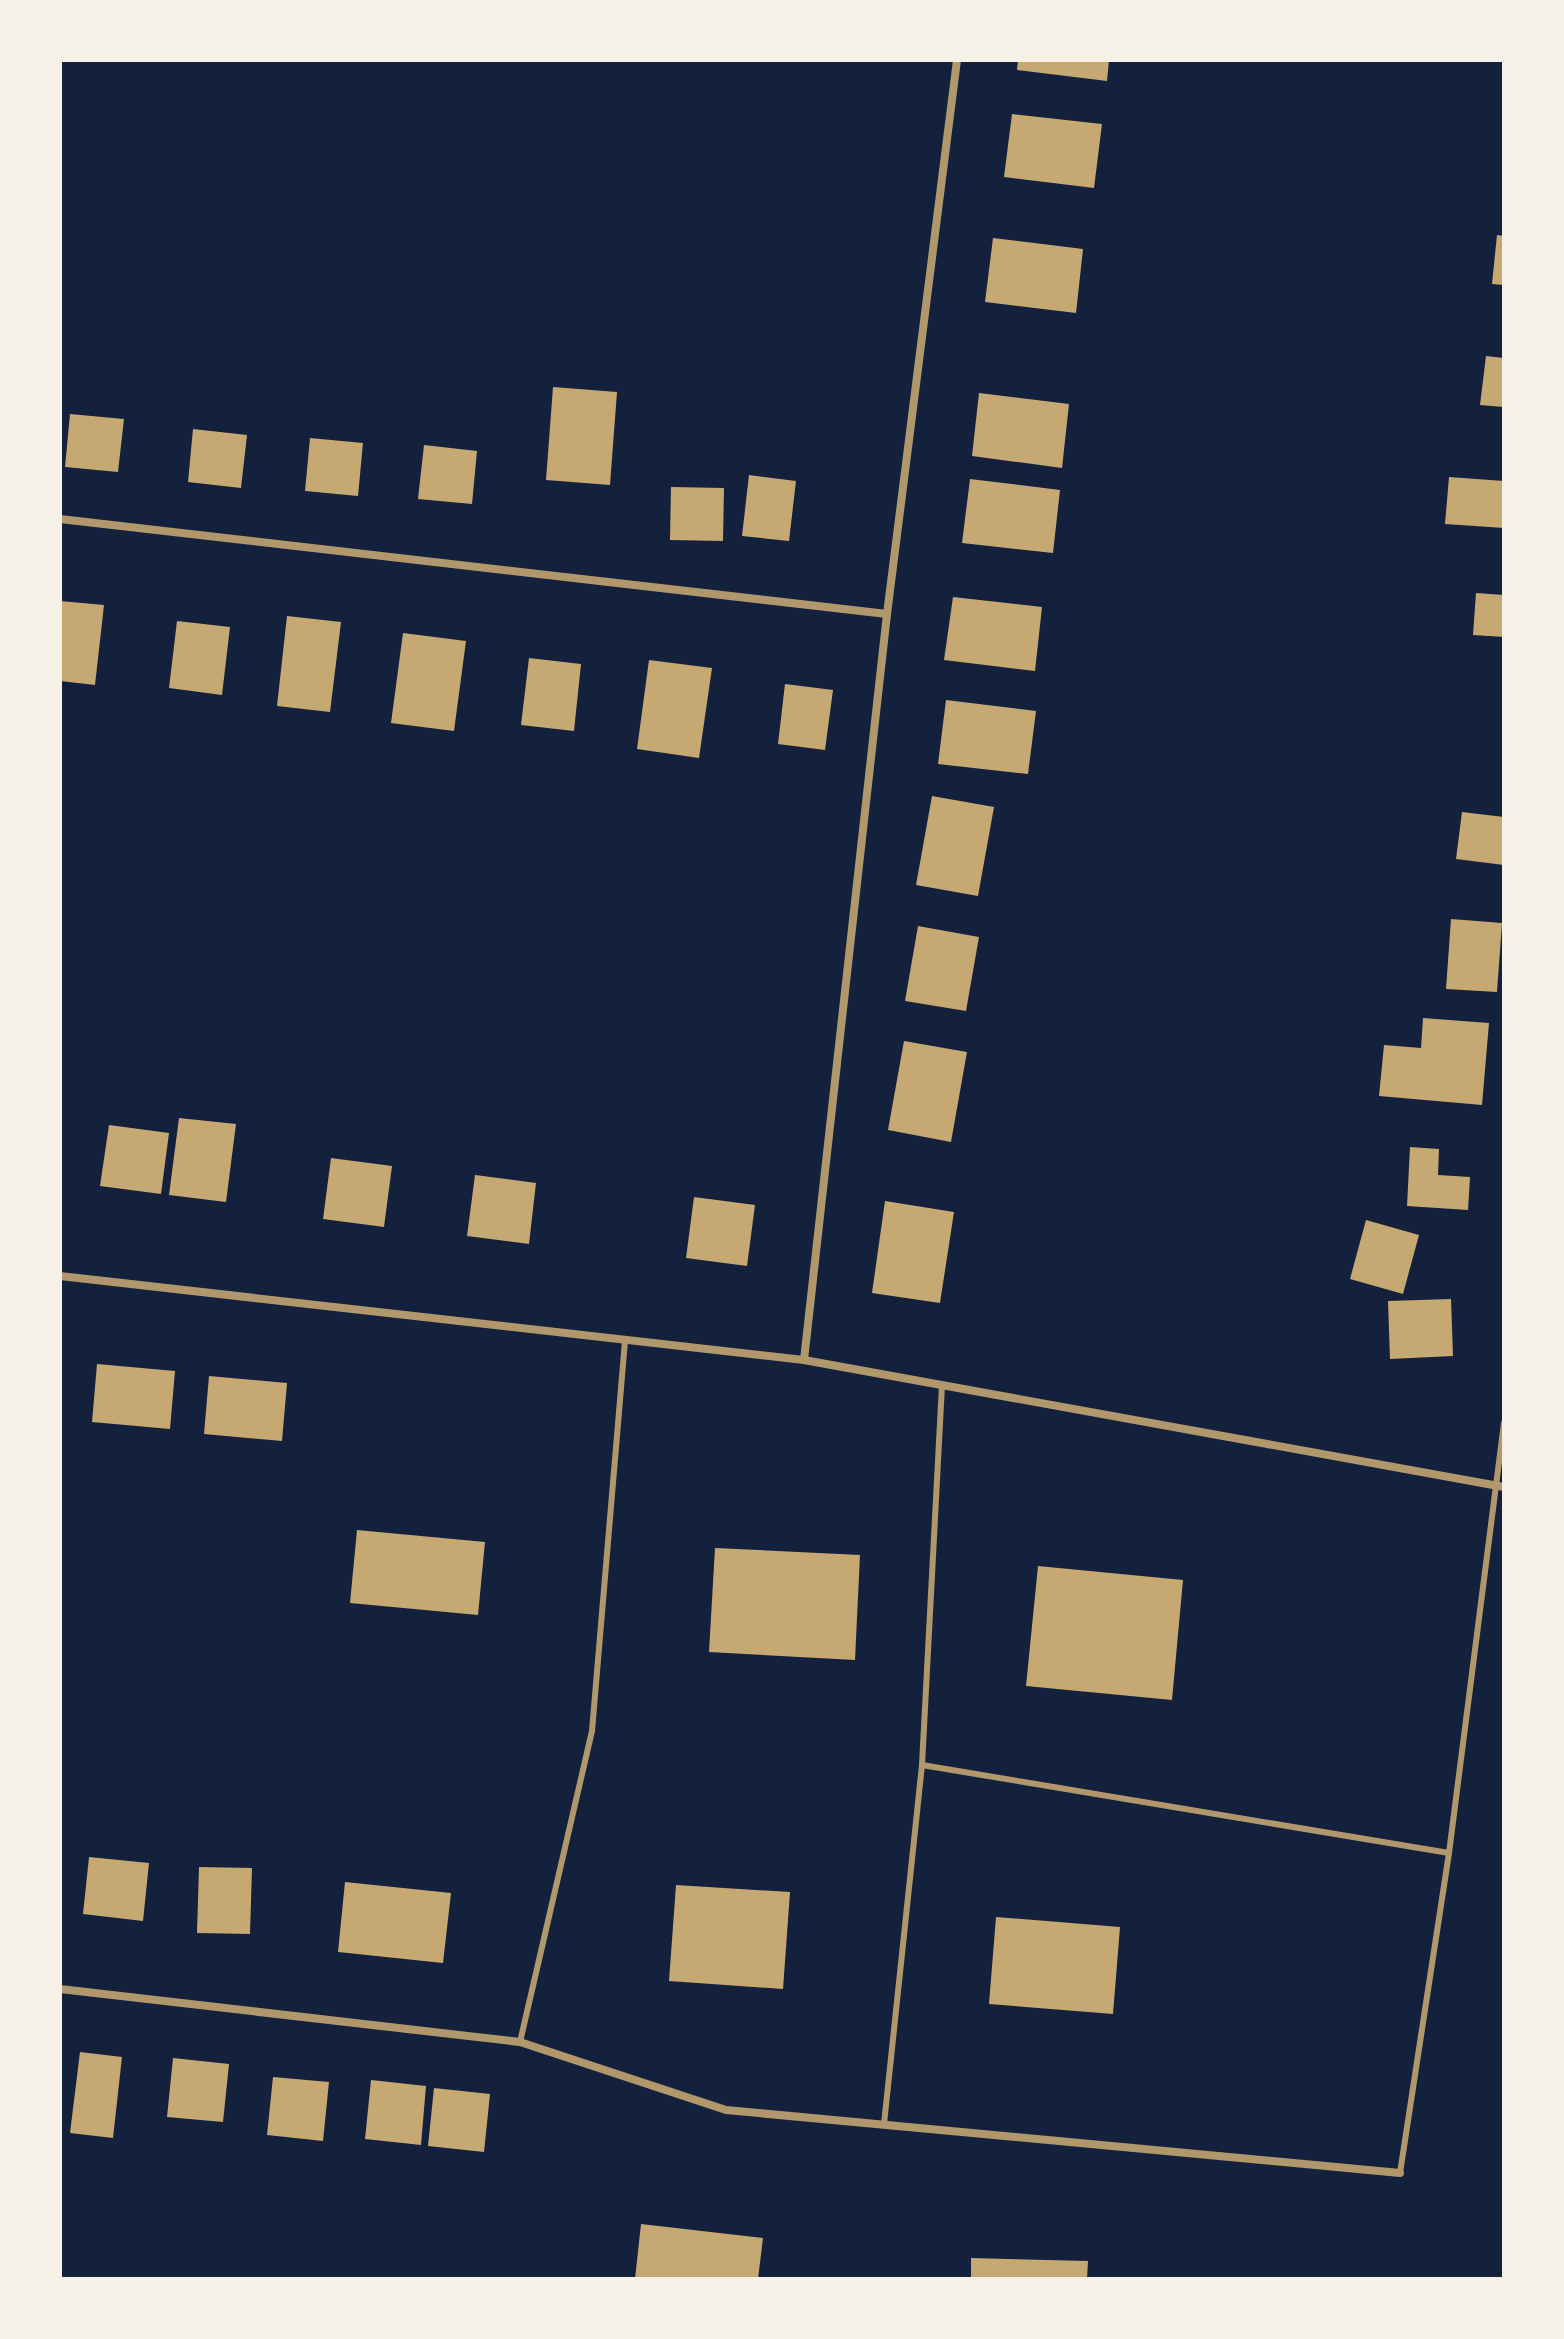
<svg xmlns="http://www.w3.org/2000/svg" width="1564" height="2339" font-family="'Work Sans',sans-serif">
<style>
.building{fill:#c6a872}
.lines{fill:none;stroke-linecap:round;stroke-linejoin:round}
.service{stroke:#b1986c;stroke-width:6}
.minor{stroke:#b1986c;stroke-width:8}
</style>
<rect width="100%" height="100%" fill="#14213d"/>
<!-- building -->
<g class="building">
<path d="M1018 60H1109L1107 81 1017 70Z"/>
<path d="M1012 114 1102 124 1094 188 1004 177Z"/>
<path d="M1497 235 1504 236V285L1492 284Z"/>
<path d="M993 238 1083 249 1076 313 985 302Z"/>
<path d="M1486 356 1504 358V407L1480 405Z"/>
<path d="M553 387 617 392 610 485 546 480Z"/>
<path d="M979 393 1069 404 1062 468 972 456Z"/>
<path d="M70 414 124 419 118 472 65 467Z"/>
<path d="M193 429 247 435 241 488 188 482Z"/>
<path d="M310 438 363 443 358 496 305 491Z"/>
<path d="M424 445 477 451 472 504 418 499Z"/>
<path d="M749 475 796 481 789 541 742 536Z"/>
<path d="M1449 477 1504 481V528L1445 524Z"/>
<path d="M970 479 1060 490 1053 553 962 543Z"/>
<path d="M671 487 724 488 723 541 670 540Z"/>
<path d="M1476 593 1504 595V637L1473 635Z"/>
<path d="M953 597 1042 607 1035 671 944 660Z"/>
<path d="M60 601 104 605 95 685 60 681Z"/>
<path d="M287 616 341 622 330 712 277 706Z"/>
<path d="M177 621 230 627 222 695 169 688Z"/>
<path d="M403 633 466 641 454 731 391 723Z"/>
<path d="M529 658 581 664 574 731 521 725Z"/>
<path d="M649 660 712 668 699 758 637 749Z"/>
<path d="M785 684 833 690 825 750 778 744Z"/>
<path d="M946 700 1036 711 1028 774 938 764Z"/>
<path d="M932 796 994 807 978 896 916 885Z"/>
<path d="M1462 812 1504 817V865L1456 859Z"/>
<path d="M1451 919 1502 923 1497 992 1446 989Z"/>
<path d="M918 926 979 937 966 1011 905 1001Z"/>
<path d="M1423 1018 1489 1023 1482 1105 1379 1096 1384 1045 1421 1048Z"/>
<path d="M904 1041 967 1052 951 1142 888 1130Z"/>
<path d="M179 1118 236 1124 226 1202 169 1195Z"/>
<path d="M109 1125 169 1133 161 1194 100 1186Z"/>
<path d="M1410 1147 1439 1149 1438 1175 1470 1177 1468 1210 1407 1206Z"/>
<path d="M331 1158 392 1166 384 1227 323 1219Z"/>
<path d="M475 1175 536 1183 529 1244 467 1236Z"/>
<path d="M694 1197 755 1205 747 1266 686 1258Z"/>
<path d="M885 1201 954 1212 940 1303 872 1293Z"/>
<path d="M1366 1220 1419 1235 1403 1294 1350 1279Z"/>
<path d="M1451 1299 1453 1356 1390 1359 1388 1301Z"/>
<path d="M97 1364 175 1371 170 1429 92 1422Z"/>
<path d="M209 1376 287 1383 282 1441 204 1434Z"/>
<path d="M357 1530 485 1542 478 1615 350 1603Z"/>
<path d="M715 1548 860 1555 855 1660 709 1652Z"/>
<path d="M1038 1566 1183 1580 1172 1700 1026 1686Z"/>
<path d="M89 1857 149 1863 143 1921 83 1914Z"/>
<path d="M199 1867 252 1868 250 1934 197 1933Z"/>
<path d="M345 1882 451 1893 443 1963 338 1952Z"/>
<path d="M676 1885 790 1892 783 1989 669 1981Z"/>
<path d="M996 1917 1120 1927 1113 2014 989 2004Z"/>
<path d="M80 2052 122 2057 113 2138 70 2133Z"/>
<path d="M173 2058 229 2064 223 2122 167 2117Z"/>
<path d="M273 2077 329 2082 323 2141 267 2135Z"/>
<path d="M371 2080 426 2086 421 2145 365 2139Z"/>
<path d="M434 2088 490 2094 484 2152 428 2146Z"/>
<path d="M641 2224 763 2238 758 2279H635Z"/>
<path d="M971 2258 1088 2261 1087 2279H971Z"/>
</g>
<g class="lines">
<!-- service -->
<g class="service">
<path d="M922 1765 1449 1853"/>
<path d="M520 2042 592 1731 625 1341"/>
<path d="M884 2124 922 1765 942 1385"/>
<path d="M1400 2173 1449 1853 1504 1423"/>
</g>
<!-- minor -->
<g class="minor">
<path d="M60 519 887 614"/>
<path d="M60 1276 804 1360 1504 1487"/>
<path d="M804 1360 887 614 957 60"/>
<path d="M60 1989 520 2042 726 2110 1400 2173"/>
</g>
</g>
<!-- border -->
<rect width="1564" height="2339" fill="none" stroke="#f6f1e7" stroke-width="124"/>
</svg>
